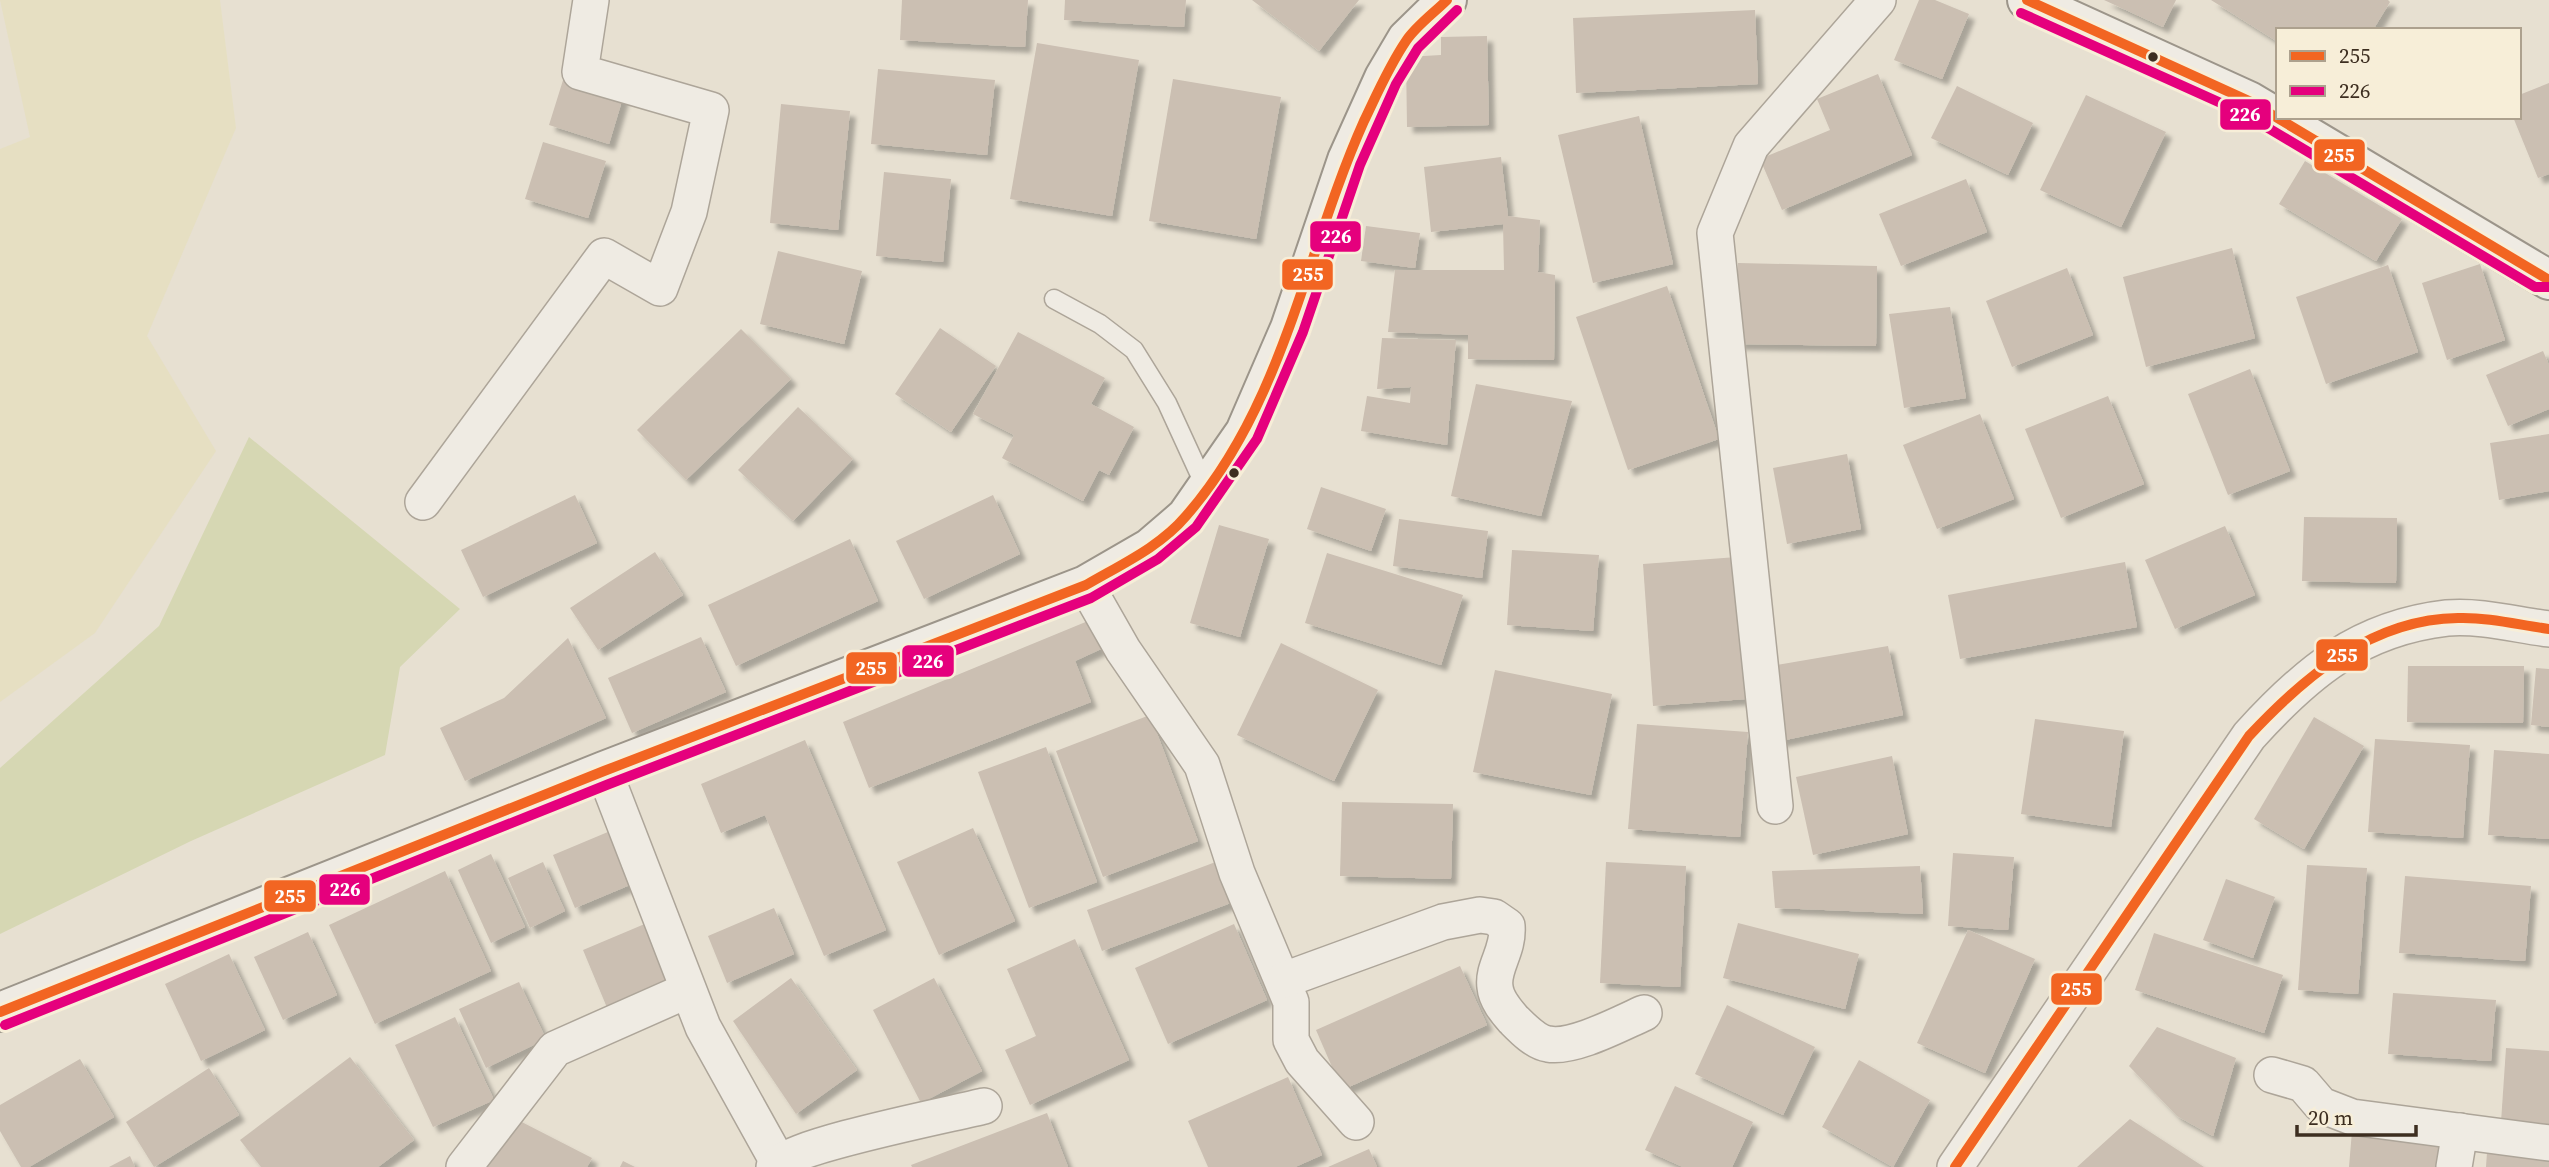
<svg xmlns="http://www.w3.org/2000/svg" width="2549" height="1167" font-family="'Source Serif 4',serif">
<style>
.farmland{fill:#e6dfc2}
.green{fill:#d6d7b3}
.building{fill:#cbbfb2;filter:url(#shadow)}
.lines{fill:none;stroke-linecap:round;stroke-linejoin:round}
.lane-casing{stroke:#ada599;stroke-width:21}
.street-casing{stroke:#ada599;stroke-width:38}
.secondary-casing{stroke:#9c958a;stroke-width:42}
.lane{stroke:#efebe3;stroke-width:18}
.street{stroke:#efebe3;stroke-width:35}
.secondary{stroke:#efebe3;stroke-width:38}
.bus-1-casing{stroke:#f7eed8;stroke-width:16}
.bus-2-casing{stroke:#f7eed8;stroke-width:16}
.bus-1{stroke:#f26522;stroke-width:10}
.bus-2{stroke:#e5007d;stroke-width:10}
.bus-dot{fill:#3d2e20;stroke:#f7eed8;stroke-width:2.5}
.line-badge{stroke:#f7eed8;stroke-width:2.5}
.badge-label{font-size:19px;text-anchor:middle;font-weight:bold;fill:#fff}
</style>
<defs>
<filter id="shadow"><feDropShadow dx="6" dy="6" stdDeviation="2" flood-color="#0004"/></filter>
</defs>
<rect width="100%" height="100%" fill="#e7e0d1"/>
<!-- farmland -->
<path class="farmland" d="M0 0H220L236 128 147 336 216 451 95 633 0 702V149L30 137Z"/>
<!-- green -->
<path class="green" d="M249 437 460 609 400 667 385 755 191 841 0 934V768L159 626Z"/>
<!-- building -->
<g class="building">
<path d="M902 0H1028L1025 47 900 40Z"/>
<path d="M1065 0H1186L1184 27 1064 20Z"/>
<path d="M1252 0H1359L1319 51Z"/>
<path d="M1919 0H1935L1969 14 1942 79 1894 60Z"/>
<path d="M2104 0H2176L2163 27Z"/>
<path d="M2211 0H2388L2390 2 2373 30H2278V42Z"/>
<path d="M1755 10 1758 84 1576 93 1573 18Z"/>
<path d="M1487 36 1489 125 1407 127 1406 57 1441 55V37Z"/>
<path d="M1037 43 1139 60 1112 216 1010 199Z"/>
<path d="M878 69 995 80 987 155 871 144Z"/>
<path d="M1878 74 1912 155 1782 210 1760 159 1830 130 1817 99Z"/>
<path d="M564 77 624 94 609 144 549 125Z"/>
<path d="M1173 79 1281 97 1256 239 1149 221Z"/>
<path d="M2549 83V174L2538 178 2513 117H2519V95Z"/>
<path d="M1957 86 2033 123 2008 175 1931 138Z"/>
<path d="M2086 95 2166 132 2121 227 2040 190Z"/>
<path d="M781 104 850 111 838 230 770 223Z"/>
<path d="M1639 116 1673 264 1593 283 1558 135Z"/>
<path d="M543 142 606 161 588 218 525 199Z"/>
<path d="M1501 157 1508 216 1540 220 1538 272 1555 275 1554 360 1468 359V335L1388 332 1395 270H1504L1503 224 1431 232 1424 167Z"/>
<path d="M2305 161 2402 219 2376 261 2279 204Z"/>
<path d="M884 172 951 179 943 262 876 256Z"/>
<path d="M1966 179 1987 232 1901 266 1879 214Z"/>
<path d="M1366 226 1420 233 1415 268 1361 261Z"/>
<path d="M2232 248 2255 338 2146 367 2123 277Z"/>
<path d="M778 251 862 271 844 344 760 324Z"/>
<path d="M1738 263 1877 266 1876 346 1737 344Z"/>
<path d="M2480 264 2505 340 2447 360 2422 283Z"/>
<path d="M2388 265 2418 352 2326 384 2296 297Z"/>
<path d="M2067 268 2093 335 2012 367 1986 301Z"/>
<path d="M1667 286 1719 439 1628 470 1576 317Z"/>
<path d="M1950 307 1966 398 1904 408 1889 314Z"/>
<path d="M940 328 996 366 951 432 895 394Z"/>
<path d="M741 329 791 379 686 480 637 430Z"/>
<path d="M1018 332 1105 378 1091 404 1134 427 1109 475 1099 470 1083 501 1002 458 1014 435 973 414Z"/>
<path d="M1382 338 1456 340 1447 445 1361 431 1367 396 1410 403 1411 387 1377 389Z"/>
<path d="M2543 351 2549 365V409L2508 426 2486 375Z"/>
<path d="M2250 369 2290 471 2228 495 2188 394Z"/>
<path d="M1476 384 1572 401 1541 516 1451 496Z"/>
<path d="M2108 396 2144 484 2061 518 2025 429Z"/>
<path d="M798 407 853 459 793 521 738 470Z"/>
<path d="M1980 414 2014 499 1937 529 1903 445Z"/>
<path d="M2549 434V491L2499 500 2490 443Z"/>
<path d="M1847 454 1861 529 1787 544 1773 468Z"/>
<path d="M1321 487 1386 509 1371 551 1307 529Z"/>
<path d="M575 495 597 543 483 597 461 550Z"/>
<path d="M993 495 1020 554 924 599 896 541Z"/>
<path d="M2304 517 2397 518 2396 583 2302 581Z"/>
<path d="M1399 519 1488 531 1482 578 1393 566Z"/>
<path d="M1219 525 1269 539 1240 637 1190 623Z"/>
<path d="M2225 526 2255 595 2175 629 2145 560Z"/>
<path d="M850 539 878 601 736 666 708 605Z"/>
<path d="M1512 550 1599 555 1593 631 1507 625Z"/>
<path d="M655 552 683 595 598 650 570 608Z"/>
<path d="M1327 553 1463 595 1441 665 1305 623Z"/>
<path d="M1737 557 1746 699 1653 706 1643 564Z"/>
<path d="M2125 562 2137 627 1960 659 1948 595Z"/>
<path d="M1088 621 1101 649 1075 661 1091 702 869 788 843 722Z"/>
<path d="M701 637 726 692 632 733 608 678Z"/>
<path d="M568 638 606 718 465 781 440 728 504 698Z"/>
<path d="M1281 643 1378 690 1334 781 1237 735Z"/>
<path d="M1888 646 1903 715 1776 742 1765 667Z"/>
<path d="M2408 666H2524L2523 723 2407 722Z"/>
<path d="M2536 668 2549 669V727L2531 725Z"/>
<path d="M1495 670 1612 694 1591 795 1473 772Z"/>
<path d="M1150 715 1198 841 1103 877 1056 751Z"/>
<path d="M2314 717 2364 746 2304 849 2254 819Z"/>
<path d="M2035 719 2124 731 2111 827 2021 814Z"/>
<path d="M1637 724 1748 732 1740 837 1628 829Z"/>
<path d="M2375 739 2470 745 2463 838 2368 832Z"/>
<path d="M805 740 886 930 824 956 765 815 721 833 701 784Z"/>
<path d="M1046 747 1097 882 1029 908 978 772Z"/>
<path d="M2494 750 2549 754V839L2488 835Z"/>
<path d="M1892 756 1908 834 1813 855 1796 777Z"/>
<path d="M1342 802 1453 804 1451 879 1340 876Z"/>
<path d="M973 828 1015 921 939 955 897 862Z"/>
<path d="M615 829 637 882 575 908 553 855Z"/>
<path d="M1953 853 2014 857 2008 930 1948 926Z"/>
<path d="M491 854 525 927 491 943 458 870Z"/>
<path d="M1221 860 1236 901 1102 951 1087 910Z"/>
<path d="M543 862 565 911 530 928 508 878Z"/>
<path d="M1606 862 1686 866 1680 987 1600 983Z"/>
<path d="M2307 865 2367 868 2358 994 2298 990Z"/>
<path d="M1920 866 1923 914 1775 908 1772 871Z"/>
<path d="M445 871 491 971 375 1024 329 925Z"/>
<path d="M2405 876 2531 886 2525 961 2399 953Z"/>
<path d="M2226 879 2275 897 2253 958 2203 940Z"/>
<path d="M774 908 794 954 727 983 708 936Z"/>
<path d="M647 923 672 983 608 1010 583 950Z"/>
<path d="M1738 923 1859 954 1845 1009 1723 978Z"/>
<path d="M1234 924 1267 1000 1168 1044 1135 968Z"/>
<path d="M1968 930 2035 959 1985 1073 1917 1043Z"/>
<path d="M308 932 337 995 283 1020 254 957Z"/>
<path d="M2154 933 2283 975 2264 1033 2135 990Z"/>
<path d="M1075 939 1129 1060 1030 1105 1005 1050 1036 1036 1007 969Z"/>
<path d="M229 954 265 1030 201 1061 165 984Z"/>
<path d="M1460 966 1487 1025 1342 1090 1316 1030Z"/>
<path d="M791 978 857 1070 796 1114 733 1021Z"/>
<path d="M934 978 982 1071 921 1103 873 1010Z"/>
<path d="M519 982 546 1039 486 1068 459 1009Z"/>
<path d="M2393 993 2496 1000 2491 1061 2388 1054Z"/>
<path d="M1727 1005 1815 1047 1783 1115 1695 1074Z"/>
<path d="M455 1017 494 1100 433 1127 395 1045Z"/>
<path d="M2157 1027 2236 1058 2213 1136 2177 1116 2129 1066Z"/>
<path d="M2506 1048 2549 1051V1125L2501 1122Z"/>
<path d="M350 1057 414 1140 378 1167H261L240 1140Z"/>
<path d="M80 1059 114 1117 29 1167H21L0 1131V1105Z"/>
<path d="M1859 1060 1930 1100 1893 1167 1822 1127Z"/>
<path d="M209 1068 239 1115 154 1167 126 1122Z"/>
<path d="M1288 1077 1322 1155 1295 1167H1208L1188 1121Z"/>
<path d="M1675 1086 1753 1122 1732 1167H1683L1645 1150Z"/>
<path d="M1047 1113 1068 1167H912L911 1165Z"/>
<path d="M510 1116 592 1158 587 1167H483Z"/>
<path d="M2130 1119 2204 1167H2077Z"/>
<path d="M2352 1131 2445 1138 2443 1167H2349Z"/>
<path d="M1369 1149 1377 1167H1328Z"/>
<path d="M2487 1152 2549 1157V1167H2486Z"/>
<path d="M130 1156 135 1167H109Z"/>
<path d="M623 1161 635 1167H620Z"/>
</g>
<g class="lines">
<defs>
<path id="lane" d="M1054 299 1100 324 1134 350 1167 403 1206 488"/>
<g id="street">
<path d="M423 502 604 256 660 288 689 212 711 110 580 72 591 0"/>
<path d="M1086 585 1123 650 1202 765 1237 873 1291 1002V1040L1302 1061 1356 1122"/>
<path d="M604 771 703 1027 778 1162"/>
<path d="M1775 806 1715 233 1751 146 1878 0"/>
<path d="M1284 980 1443 922 1480 915 1494 917 1507 926C1509 951 1492 967 1495 987 1496 999 1506 1011 1513 1019 1522 1028 1535 1042 1548 1044 1573 1049 1621 1023 1644 1013"/>
<path d="M2272 1075 2303 1084 2321 1105 2352 1117 2549 1143"/>
<path d="M464 1167 555 1049 688 990"/>
<path d="M774 1167C792 1145 948 1115 984 1106"/>
<path d="M1955 1167 2249 736C2306 673 2359 628 2447 618 2480 615 2517 625 2549 629"/>
<path d="M2454 1167 2460 1131"/>
</g>
<g id="secondary">
<path d="M2027 0 2249 101 2549 280"/>
<path d="M0 1012 604 771 1086 585 1150 548 1186 517 1245 432 1290 328 1347 160 1384 78 1407 39 1447 0"/>
</g>
</defs>
<!-- lane casing -->
<use href="#lane" class="lane-casing"/>
<!-- street casing -->
<use href="#street" class="street-casing"/>
<!-- secondary casing -->
<use href="#secondary" class="secondary-casing"/>
<!-- lane -->
<use href="#lane" class="lane"/>
<!-- street -->
<use href="#street" class="street"/>
<!-- secondary -->
<use href="#secondary" class="secondary"/>
<defs>
<g id="bus-1">
<path d="M2027 0 2249 101 2549 280"/>
<path d="M0 1012 604 771 1086 585C1120 565 1160 547 1186 516 1284 404 1305 253 1364 121 1377 94 1389 66 1406 41 1416 26 1434 13 1447 0"/>
<path d="M1955 1167 2249 736C2305 676 2372 619 2458 618 2489 617 2519 625 2549 629"/>
</g>
<g id="bus-2">
<path d="M2021 13 2243 113 2535 287H2549"/>
<path d="M5 1025 609 784 1091 598 1158 559 1196 527 1257 439 1303 332 1360 165 1396 84 1418 48 1457 10"/>
</g>
</defs>
<!-- bus-1 casing -->
<use href="#bus-1" class="bus-1-casing"/>
<!-- bus-2 casing -->
<use href="#bus-2" class="bus-2-casing"/>
<!-- bus-1 -->
<use href="#bus-1" class="bus-1"/>
<!-- bus-2 -->
<use href="#bus-2" class="bus-2"/>
</g>
<!-- markers -->
<g class="bus-dot">
<circle cx="2153" cy="57" r="6"/>
<circle cx="1234" cy="473" r="6"/>
</g>
<g class="line-badge">
<rect x="2219" y="98" width="53" height="33" rx="7" fill="#e5007d"/>
<rect x="2313" y="138" width="53" height="34" rx="7" fill="#f26522"/>
<rect x="1309" y="220" width="53" height="33" rx="7" fill="#e5007d"/>
<rect x="1281" y="258" width="53" height="33" rx="7" fill="#f26522"/>
<rect x="2315" y="638" width="54" height="34" rx="7" fill="#f26522"/>
<rect x="901" y="644" width="54" height="34" rx="7" fill="#e5007d"/>
<rect x="845" y="651" width="53" height="34" rx="7" fill="#f26522"/>
<rect x="318" y="873" width="53" height="33" rx="7" fill="#e5007d"/>
<rect x="263" y="879" width="54" height="34" rx="7" fill="#f26522"/>
<rect x="2050" y="972" width="53" height="34" rx="7" fill="#f26522"/>
</g>
<g class="badge-label">
<text x="2245" y="121">226</text>
<text x="2339" y="162">255</text>
<text x="1336" y="243">226</text>
<text x="1308" y="281">255</text>
<text x="2342" y="662">255</text>
<text x="928" y="668">226</text>
<text x="871" y="675">255</text>
<text x="345" y="896">226</text>
<text x="290" y="903">255</text>
<text x="2076" y="996">255</text>
</g>
<!-- legend -->
<rect x="2276" y="28" width="245" height="91" fill="#f7eed8" stroke="#ada18e" stroke-width="2"/>
<rect x="2290" y="51" width="35" height="10" fill="#f26522" stroke="#ada18e" stroke-width="2"/>
<text x="2339" y="63" font-size="21" fill="#3d2e20">255</text>
<rect x="2290" y="86" width="35" height="10" fill="#e5007d" stroke="#ada18e" stroke-width="2"/>
<text x="2339" y="98" font-size="21" fill="#3d2e20">226</text>
<!-- scale -->
<path d="M2297 1125v10h119v-10" fill="none" stroke="#3d2e20" stroke-width="3.5"/>
<text x="2308" y="1125" font-size="21" fill="#3d2e20" stroke="#f7eed8" stroke-width="5" paint-order="stroke">20 m</text>
</svg>
